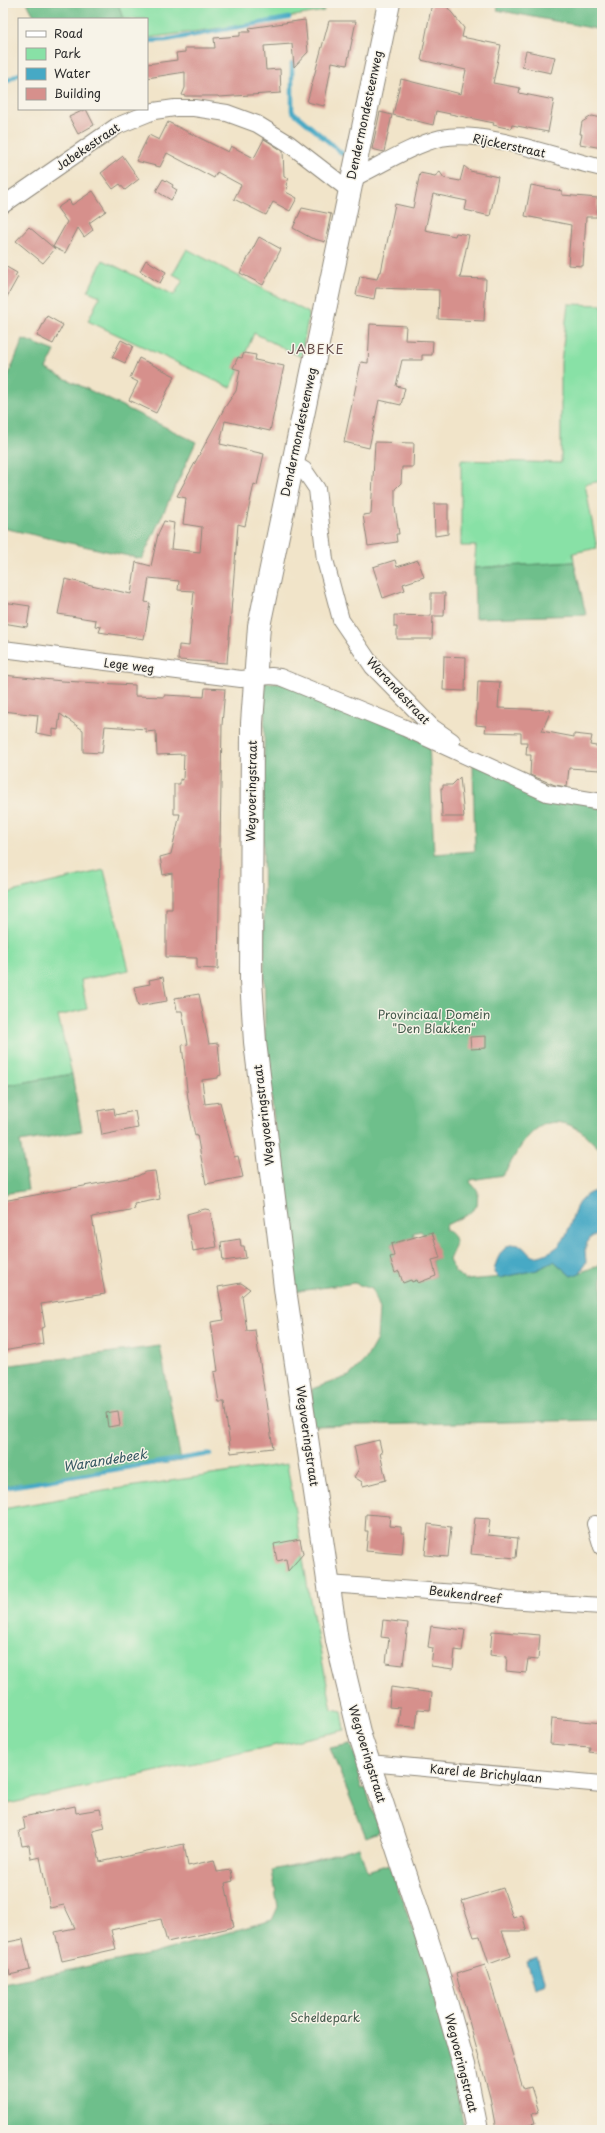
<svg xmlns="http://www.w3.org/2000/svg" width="605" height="2133" font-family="'Playpen Sans',sans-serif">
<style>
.green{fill:#88e1a6;stroke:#5a8668}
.forest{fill:#6ebf8b;stroke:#4c755b;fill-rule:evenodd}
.water{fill:#46a9c5;stroke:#386a78}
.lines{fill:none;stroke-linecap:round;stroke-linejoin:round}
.stream{stroke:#46a9c5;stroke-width:4.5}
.building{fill:#d6908c}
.street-casing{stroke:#8e887a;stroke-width:18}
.secondary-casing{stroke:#8e887a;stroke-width:24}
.street{stroke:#fff;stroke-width:16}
.secondary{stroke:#fff;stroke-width:22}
.labels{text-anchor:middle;stroke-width:3;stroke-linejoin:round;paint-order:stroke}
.street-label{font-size:12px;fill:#2b2b2b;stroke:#f7f3e8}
.park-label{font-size:12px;fill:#42584a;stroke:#f7f3e8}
.neighbourhood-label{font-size:13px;letter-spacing:1px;fill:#674e4d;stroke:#f7f3e8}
.water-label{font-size:13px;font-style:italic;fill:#345761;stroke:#f7f3e8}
</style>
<rect width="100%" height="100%" fill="#f7f3e8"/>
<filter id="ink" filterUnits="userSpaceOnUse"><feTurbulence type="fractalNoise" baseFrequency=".025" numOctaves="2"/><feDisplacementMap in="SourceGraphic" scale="8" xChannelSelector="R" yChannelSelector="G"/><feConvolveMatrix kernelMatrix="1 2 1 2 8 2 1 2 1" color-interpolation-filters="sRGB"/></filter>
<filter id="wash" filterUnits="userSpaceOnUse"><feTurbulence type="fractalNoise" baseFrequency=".012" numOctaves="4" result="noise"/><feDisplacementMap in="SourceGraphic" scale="16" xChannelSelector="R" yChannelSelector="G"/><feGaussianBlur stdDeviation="0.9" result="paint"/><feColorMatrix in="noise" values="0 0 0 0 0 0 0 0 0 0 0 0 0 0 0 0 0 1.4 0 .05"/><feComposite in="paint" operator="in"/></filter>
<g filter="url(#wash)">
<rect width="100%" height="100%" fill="#f1e4c9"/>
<!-- green -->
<g class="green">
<path d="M118 3H322L324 11 236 26 147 38V19H123Z"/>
<path d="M187 249 309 313 301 357 254 333 231 388 88 321 100 296 88 291 103 260 174 295 183 280 173 274Z"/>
<path d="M568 304 602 305V481L585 484 597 548 573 553 574 562 474 568 476 546H461V460L561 463V362Z"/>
<path d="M104 870 129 970 81 980 87 1009 58 1016 72 1074 3 1086V894Z"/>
<path d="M287 1464 309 1595 332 1709 342 1711 345 1730 3 1805V1509L115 1489Z"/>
</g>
<!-- forest -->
<g class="forest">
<path d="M27 3H118L123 19H36Z"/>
<path d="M499 3H602V30L497 10Z"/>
<path d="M23 339 55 351 46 369 196 442 142 559 3 528V389Z"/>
<path d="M574 562 586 615 475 618 474 568Z"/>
<path d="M265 682 295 685 429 742 434 854 475 851 473 764 602 809V1150C592 1144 586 1133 576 1128 536 1107 521 1148 503 1175L471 1180 470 1182 478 1191 477 1206 467 1215 446 1225 445 1229C461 1240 455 1245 449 1260L455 1272 466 1280 504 1277 537 1270 554 1261 571 1276 602 1264V1420L311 1426 312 1389 349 1376 366 1359 377 1339 379 1309 372 1289 354 1283 293 1292 265 1040 263 830ZM421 1231 439 1258 432 1260 436 1276 418 1283 417 1280 412 1282 411 1280 403 1282 399 1271 395 1273 390 1258 394 1256 391 1244 415 1237 413 1233Z"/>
<path d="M72 1074 82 1131 20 1142 28 1190 3 1194V1086Z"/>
<path d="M160 1346 181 1461 3 1486V1366Z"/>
<path d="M351 1744 362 1777 359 1779 362 1789 366 1788 379 1832 366 1837 330 1748Z"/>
<path d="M359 1847 367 1871 389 1864 429 1971 465 2130H3V1983L152 1954 272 1920 278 1907 272 1870 320 1859Z"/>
</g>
<!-- water -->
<g class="water">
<path d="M595 1191 602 1193V1232L591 1237 587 1243 585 1250 586 1262 580 1273 571 1276 554 1261 537 1270 504 1277 499 1278 494 1273C495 1260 505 1238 521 1246 525 1248 528 1254 532 1256 537 1258 548 1253 553 1250 578 1234 565 1200 595 1191Z"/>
<path d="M537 1958 545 1983 534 1987 526 1962Z"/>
</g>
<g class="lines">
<!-- stream -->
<g class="stream">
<path d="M147 41 166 40 289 18"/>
<path d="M292 63V111L343 154"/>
<path d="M3 83 19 74"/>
<path d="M3 1488 210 1454"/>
</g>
</g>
<g id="blocks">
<!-- building -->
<g class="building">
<path d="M432 3H444L464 28 462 37 501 45 493 83 520 88 519 93 554 100 548 132 512 125 511 129 493 125 494 123 436 111 433 125 393 115 401 79 461 94 466 70 421 60Z"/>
<path d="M305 20 308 52 294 67 292 44 264 46 266 70 280 69 281 93 219 97 218 96H185L182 95 185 88V72L147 78V64L177 60 176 53 185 52V48H215L214 38 240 36V32H250L249 28Z"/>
<path d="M329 21H356L347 65 332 62 324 106 307 102Z"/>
<path d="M526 51 555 57 551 73 522 67Z"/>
<path d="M86 109 94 125 78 134 69 117Z"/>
<path d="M380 112 392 115 384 152 372 149Z"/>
<path d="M592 116 602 118V148L580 144 582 134H580L582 122Z"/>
<path d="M168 122 228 152 231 146 254 158 264 139 283 151 284 177 289 178 286 185 288 186 286 192 297 198 290 211 273 202 266 215 234 199 241 185 217 172 214 178 167 153 160 167 136 161 149 135 159 140Z"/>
<path d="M123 156 139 179 125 190 120 184 113 189 101 173Z"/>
<path d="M464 166 470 171 498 177 490 216 465 210 467 201 433 194 425 230 455 236 456 233 469 235 460 278 486 279 484 321 438 319 439 290 376 288 374 299 356 295 360 276 377 279 379 272H381L395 204 413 208 420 173 435 176 440 172 444 178 460 181Z"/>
<path d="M163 179 173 185 172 187 177 190 171 200 156 191Z"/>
<path d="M531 185 562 191V195L598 198 597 217H586L583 266 568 265 571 225 525 216Z"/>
<path d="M93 191 106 211 89 223 93 230 84 237 78 228 65 253 53 247 67 222 57 208 69 200 72 205Z"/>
<path d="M302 208 331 214 325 242 311 238 293 228Z"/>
<path d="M29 227 55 249 43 263 16 241Z"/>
<path d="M259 237 281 249 263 285 240 273Z"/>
<path d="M146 260 166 272 160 283 140 271Z"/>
<path d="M3 265 17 273 15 276 18 277 3 304Z"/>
<path d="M47 316 63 325 53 344 37 336Z"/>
<path d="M370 324 406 326 405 340 433 341 432 355H422V360H402L396 386 405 388 401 405 379 400 369 448 344 442 361 362 368 363Z"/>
<path d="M121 340 133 346 125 363 112 357Z"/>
<path d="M244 353 256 355 255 360 284 366 270 431 225 421 220 444 264 454 257 485 254 484 245 526 238 524 227 663 178 660 179 645 189 646 194 591 178 590 179 581 149 578 145 602 150 603 144 639 99 632 101 627 95 626 96 620 58 614 65 579 131 594 136 562 151 566 158 534 164 521 174 523 171 549 200 552 202 527 183 524 186 498 177 496 225 407 236 391 240 370 233 368 238 357 242 358Z"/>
<path d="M139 358 175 376 156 413 129 400 138 382 130 378Z"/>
<path d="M375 442 414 443 413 467H402L401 483 395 489V507L399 534H396L397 542 368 546 363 515 371 514Z"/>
<path d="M434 504H448V534L435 536Z"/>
<path d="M395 560 397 567 418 560 424 577 403 584 405 590 383 598 373 567Z"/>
<path d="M431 593H445L444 616H433L432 639H397V627H394V615L431 616Z"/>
<path d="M3 602 30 606 27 627 3 623Z"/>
<path d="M444 656 466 657 465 691 443 690Z"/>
<path d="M3 675 62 681 135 685V696L164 697V695L204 697 205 688 225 689 222 725 218 969 197 968V958L166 957V909H172V873L163 875 160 857 171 854 180 814H174V784H180V779L183 780 184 754 157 755 156 731 146 732V729L105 726 102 753 83 752V730L60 714 58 730 53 729V736L36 733 38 715 3 711Z"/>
<path d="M478 681 500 682 498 708 551 710 542 731 574 737V734L592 736 590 745 602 747 600 770 569 768 567 787 555 785 530 775 531 755H526L527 742H521V733L485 732 486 726 476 725Z"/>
<path d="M460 777 464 817H442L441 788H443V785H452Z"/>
<path d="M163 977 167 1001 138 1006 134 987 150 984 149 980Z"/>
<path d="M199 994 209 1044 218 1043 221 1075 218 1076V1078L202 1080 205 1104 220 1102 234 1157 238 1156 243 1177 206 1184 197 1135 195 1136 188 1099 182 1045 188 1044 182 1011H177L175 998Z"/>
<path d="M486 1036V1048L471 1049 470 1037Z"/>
<path d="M114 1108 115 1115 135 1111 138 1128 102 1135 98 1111Z"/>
<path d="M155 1171 160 1199 134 1204 135 1209 92 1217 105 1294 41 1304 45 1327 41 1328 43 1344 3 1351V1201L138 1176 145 1172Z"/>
<path d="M205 1209 210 1210 217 1247 193 1251 187 1214Z"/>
<path d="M432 1232 440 1258 432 1260 436 1276 418 1283 417 1280 412 1282 411 1280 403 1283 399 1271 395 1273 390 1257 394 1256 391 1244Z"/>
<path d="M240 1239 241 1246H244L246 1258 223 1261 221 1242Z"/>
<path d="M241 1283 250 1289 242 1296 247 1331 255 1330 273 1448 231 1453 224 1402H219L214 1372 218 1371 211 1322 224 1320 218 1287Z"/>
<path d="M118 1411 120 1425 108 1427 106 1413Z"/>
<path d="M379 1440 382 1453H380L386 1480 363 1486 362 1482 354 1477 359 1469 354 1446Z"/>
<path d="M366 1514 390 1516 389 1526 401 1527V1533H404L402 1554 366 1551 368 1531H365Z"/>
<path d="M475 1518 490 1519 488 1535 518 1538 516 1558 471 1554Z"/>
<path d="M428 1524 451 1527 448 1557 425 1555Z"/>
<path d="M300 1539 303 1554 288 1571 286 1559 277 1561 274 1544Z"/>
<path d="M383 1620 408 1623 403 1665 386 1663 389 1638 381 1637Z"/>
<path d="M431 1626 465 1630 462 1651 455 1650 453 1669 431 1666 433 1648 428 1647Z"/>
<path d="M492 1631 540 1635 538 1660 528 1659 526 1673 506 1671 507 1657 490 1655Z"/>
<path d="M391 1687 432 1693 430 1710 418 1709 416 1727 398 1726 400 1708 389 1707Z"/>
<path d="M552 1718 602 1723V1754L589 1752 590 1747 550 1744Z"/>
<path d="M75 1806 76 1813 100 1809 105 1828 93 1831 100 1862 184 1844 188 1866 214 1860 217 1872 231 1870 233 1881 225 1883 234 1927 167 1942 161 1919 111 1930 116 1949 62 1961 55 1932 75 1928 64 1905 50 1908 40 1857 31 1859 29 1845 22 1846 19 1831 25 1829 23 1817Z"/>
<path d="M503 1888 513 1918 522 1915 527 1931H502L511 1956 489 1964 480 1936 474 1937 462 1901Z"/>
<path d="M23 1939 30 1970 10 1975 9 1970 3 1972V1943Z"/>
<path d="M485 1965 522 2085 524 2089 531 2087 539 2112 532 2114 535 2124 524 2126V2130H496L490 2097 456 1974Z"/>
</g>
</g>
</g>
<g filter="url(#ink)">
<use href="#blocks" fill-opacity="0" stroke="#8e887a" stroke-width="1"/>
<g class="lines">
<defs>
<g id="street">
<path d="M352 179C379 166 412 145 441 138 485 129 557 158 602 168"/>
<path d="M3 205 117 126 154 111 175 108H194L227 113 257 124 288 143 349 190"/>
<path d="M292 463 304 470 317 489 325 560 341 620 373 667 432 727 452 741"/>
<path d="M3 649 241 679 271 676 280 677 405 728 547 793 602 802"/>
<path d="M595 1524 602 1547"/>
<path d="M328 1584 471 1594 508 1600 602 1606"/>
<path d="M369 1763 602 1784"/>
</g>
<path id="secondary" d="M389 3 259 626 252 723 251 981 255 1042 286 1296 337 1641 360 1736 436 1966 464 2065 477 2130"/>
</defs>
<!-- street casing -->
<use href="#street" class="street-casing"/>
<!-- secondary casing -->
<use href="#secondary" class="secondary-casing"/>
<!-- street -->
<use href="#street" class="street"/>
<!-- secondary -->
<use href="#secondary" class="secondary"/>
</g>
</g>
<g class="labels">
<!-- street labels -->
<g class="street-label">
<text transform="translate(365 115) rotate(-78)" y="4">Dendermondesteenweg</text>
<text transform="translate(509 146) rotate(12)" y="4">Rijckerstraat</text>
<text transform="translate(88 147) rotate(-34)" y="4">Jabekestraat</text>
<text transform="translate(299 432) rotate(-78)" y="4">Dendermondesteenweg</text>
<text transform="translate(129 666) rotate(7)" y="4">Lege weg</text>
<text transform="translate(398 691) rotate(47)" y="4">Warandestraat</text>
<text transform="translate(252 791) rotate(-89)" y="4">Wegvoeringstraat</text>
<text transform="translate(264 1115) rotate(-97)" y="4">Wegvoeringstraat</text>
<text transform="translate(307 1436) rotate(82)" y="4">Wegvoeringstraat</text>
<text transform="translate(465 1595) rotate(7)" y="4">Beukendreef</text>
<text transform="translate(367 1754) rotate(73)" y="4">Wegvoeringstraat</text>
<text transform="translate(486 1774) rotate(5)" y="4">Karel de Brichylaan</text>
<text transform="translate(461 2063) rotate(76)" y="4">Wegvoeringstraat</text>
</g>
<!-- park labels -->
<g class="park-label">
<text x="434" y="1019">Provinciaal Domein<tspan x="434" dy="14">"Den Blakken"</tspan></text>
<text x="325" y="2022">Scheldepark</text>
</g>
<!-- neighbourhood labels -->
<g class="neighbourhood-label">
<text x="316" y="354">JABEKE</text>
</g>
<!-- water labels -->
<g class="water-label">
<text transform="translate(105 1460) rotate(-9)" y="5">Warandebeek</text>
</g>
</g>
<!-- margin -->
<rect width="605" height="2133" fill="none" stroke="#f7f3e8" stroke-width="16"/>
<!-- legend -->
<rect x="18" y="18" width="130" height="92" fill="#f7f3e8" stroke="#a5a39c"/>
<rect x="26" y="31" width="20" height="6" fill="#ffffff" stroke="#a5a39c"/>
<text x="54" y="38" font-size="12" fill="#2b2b2b">Road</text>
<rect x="26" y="48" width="20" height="12" fill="#88e1a6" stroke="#a5a39c"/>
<text x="54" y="58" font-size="12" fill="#2b2b2b">Park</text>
<rect x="26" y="68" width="20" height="12" fill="#46a9c5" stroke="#a5a39c"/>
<text x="54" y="78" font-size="12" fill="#2b2b2b">Water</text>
<rect x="26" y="88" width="20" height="12" fill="#d6908c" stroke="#a5a39c"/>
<text x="54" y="98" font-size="12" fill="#2b2b2b">Building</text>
</svg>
